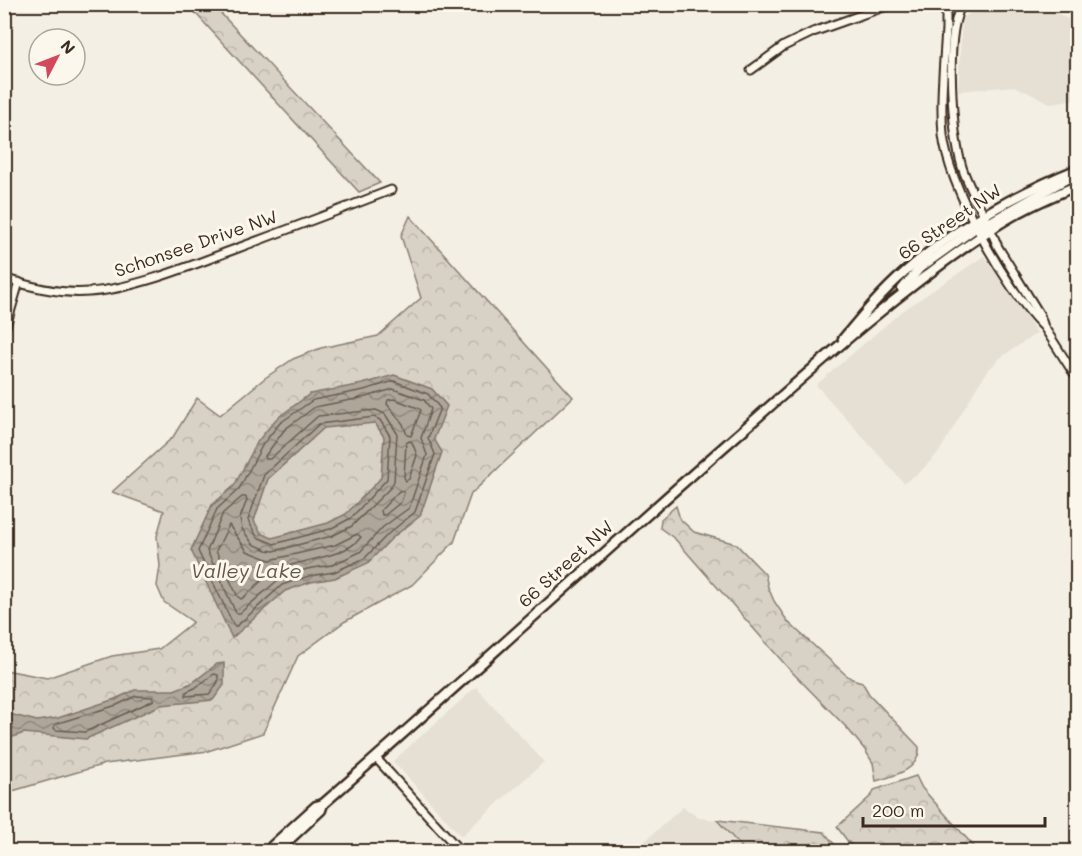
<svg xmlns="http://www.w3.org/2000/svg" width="1082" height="856" font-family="Mali,sans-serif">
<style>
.built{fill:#e5dfd4}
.forest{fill:url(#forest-crowns);stroke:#8a7e72;stroke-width:1.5}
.water{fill:url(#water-waves);stroke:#817468;stroke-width:1.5;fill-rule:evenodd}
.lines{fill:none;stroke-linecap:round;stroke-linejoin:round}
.shore{stroke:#695c50;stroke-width:1.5}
.minor-casing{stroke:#3b2a1e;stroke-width:11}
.major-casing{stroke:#3b2a1e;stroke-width:13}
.minor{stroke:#fbf7ec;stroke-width:7}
.major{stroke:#fbf7ec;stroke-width:8}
.labels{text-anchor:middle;stroke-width:6;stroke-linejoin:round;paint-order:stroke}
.street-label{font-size:18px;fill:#3b2a1e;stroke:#fbf7ec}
.water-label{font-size:20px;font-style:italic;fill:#645549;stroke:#fbf7ec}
</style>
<defs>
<pattern id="forest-crowns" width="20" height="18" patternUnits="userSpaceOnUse" patternTransform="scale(1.5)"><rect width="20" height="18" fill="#d8d1c6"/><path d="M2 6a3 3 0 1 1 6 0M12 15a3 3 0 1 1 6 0" fill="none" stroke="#bab4aa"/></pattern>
<pattern id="water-waves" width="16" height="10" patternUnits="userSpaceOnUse" patternTransform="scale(1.5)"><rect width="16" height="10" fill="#afa69a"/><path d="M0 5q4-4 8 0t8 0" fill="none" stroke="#90877d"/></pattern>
</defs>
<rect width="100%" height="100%" fill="#f3efe4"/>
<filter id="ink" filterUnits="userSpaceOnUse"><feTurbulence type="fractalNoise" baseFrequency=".0167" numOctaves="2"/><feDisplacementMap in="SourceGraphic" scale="12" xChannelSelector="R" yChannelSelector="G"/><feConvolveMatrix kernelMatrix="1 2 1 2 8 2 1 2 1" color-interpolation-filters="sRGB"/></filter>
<g filter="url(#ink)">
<!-- built -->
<g class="built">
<path d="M1001 6 1054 12 1076 23 1078 31 1077 99 1050 103 1014 86 958 91 962 20 967 15 983 7Z"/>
<path d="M984 256 1037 333 1001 357 990 368 978 385 939 452 920 472 904 483 816 385 901 312Z"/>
<path d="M476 687 544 762 461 836 393 761Z"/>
<path d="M683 807 699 818 717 820 745 851 633 852Z"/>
</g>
<!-- forest -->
<g class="forest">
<path d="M188 5H213L380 183 359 192Z"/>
<path d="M410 216 573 397 471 494 454 542 412 585 344 622 298 656 263 733 208 751 105 764 9 792 5 795V670L47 678 112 656 159 649 193 622 164 602 157 586 160 566 157 536 164 511 112 492 173 437 197 398 220 415 265 378 293 359 321 348 378 336 421 298 401 236Z"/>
<path d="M676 506 680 519 694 532 736 544 765 574 768 587 774 601 788 622 845 674 852 679 862 682 869 694 919 747C921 770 893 776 876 781L873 763 865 750 847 728 789 669 675 539 660 528 661 519Z"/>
<path d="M916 776 922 788 978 851H855L837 827 872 795 874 790Z"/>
<path d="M717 820 824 832 840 851H745Z"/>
</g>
<!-- water -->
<g class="water">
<path d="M394 375 432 389 447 406 434 439 442 452 420 516 392 538 368 563 335 578 311 582 285 591 232 638 191 550 212 505 234 486 258 441 276 419 310 394 363 384ZM375 423 384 437 381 478 346 514 328 523 272 538 261 533 254 521 268 479 324 428Z"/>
<path d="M224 663V685L213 700 161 705 86 739 24 733 5 740V713L37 721 58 718 115 699 135 690H174L192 683 217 664Z"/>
</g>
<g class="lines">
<!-- shore -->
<g class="shore">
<path d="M394 381 428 394 440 408 428 438 435 454 415 512 388 534 365 558 334 572 309 576 282 585 237 626H234L198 551 217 509 239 489 263 444 280 423 313 400 364 390Z"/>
<path d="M393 389 424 400 431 409 421 438 427 455 409 508 383 527 360 552 332 565 307 569 279 579 240 613H236L207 551 223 513 242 497H246L247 500 240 518 242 529 253 544 267 550 274 551 332 536 352 526 391 487 394 481 397 433 385 414 376 410 318 416 270 459H266L265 456 285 429 315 407 366 397Z"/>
<path d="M394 399 418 408 421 410 411 436 407 435 403 424 387 404 388 400Z"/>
<path d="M374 417 380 420 390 436 387 479 351 518 330 529 274 544 257 537 248 520 264 475 319 424Z"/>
<path d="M409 441 412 442 417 455 409 479 406 481 404 477 406 443Z"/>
<path d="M399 491H402L404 493 401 502 385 515H382L381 510Z"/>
<path d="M229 525 247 551 270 560 335 545 357 534 361 537C347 557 301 560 278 569 263 575 254 591 241 599L238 597 216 551Z"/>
<path d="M214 674 218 675V682L210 694 186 696V692L195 688Z"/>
<path d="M136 696 152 697 154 700 85 732 56 730 54 728 55 724 117 705Z"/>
</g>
<defs>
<g id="minor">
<path d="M962 6 968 4"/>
<path d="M943 7 946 13V29C944 64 940 100 943 135 949 187 1005 288 1042 325"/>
<path d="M960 8C945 40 952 133 962 167 968 185 977 201 985 217"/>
<path d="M751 70 784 46 813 32 892 4"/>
<path d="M990 228 998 247 1040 315 1044 327 1078 380"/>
<path d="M4 278C30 287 62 294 89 292 135 289 195 264 238 248 289 229 340 210 391 190"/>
<path d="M4 333 19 282"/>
<path d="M376 758 461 852"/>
</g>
<g id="major">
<path d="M982 232 988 223 1072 176"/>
<path d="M902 289 920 268 977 227 983 217"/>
<path d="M843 339C862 316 882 292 905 272 955 228 1016 194 1078 169"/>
<path d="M271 852 272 846 316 806 323 804C464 681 601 554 742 431 822 360 901 289 990 230 1017 211 1048 198 1078 185"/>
<path d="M276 852 321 810 323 804"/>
</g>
</defs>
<!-- minor casing -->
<use href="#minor" class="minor-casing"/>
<!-- major casing -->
<use href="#major" class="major-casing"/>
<!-- minor -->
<use href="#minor" class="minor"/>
<!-- major -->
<use href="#major" class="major"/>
</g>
</g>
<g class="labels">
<!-- street labels -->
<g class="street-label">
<text transform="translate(950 222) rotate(-34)" y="6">66 Street NW</text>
<text transform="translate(196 244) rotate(-19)" y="6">Schonsee Drive NW</text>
<text transform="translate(566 564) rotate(-42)" y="6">66 Street NW</text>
</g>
<!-- water labels -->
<g class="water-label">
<text x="246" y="578">Valley Lake</text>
</g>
</g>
<!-- margin -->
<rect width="1082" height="856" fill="none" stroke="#fbf7ec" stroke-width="24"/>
<rect x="12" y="12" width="1058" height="832" fill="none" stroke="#3b2a1e" stroke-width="2" filter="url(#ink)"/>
<!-- north arrow -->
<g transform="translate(57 57) rotate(48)"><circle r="28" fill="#fbf7ec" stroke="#aea59a" stroke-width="1.5"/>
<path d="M0-4.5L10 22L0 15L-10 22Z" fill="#d1495b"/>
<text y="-9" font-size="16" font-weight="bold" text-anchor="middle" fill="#3b2a1e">N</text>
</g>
<!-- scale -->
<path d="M863 817v9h182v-9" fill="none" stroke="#3b2a1e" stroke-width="3"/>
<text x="872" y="817" font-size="18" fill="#3b2a1e" stroke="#fbf7ec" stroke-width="4.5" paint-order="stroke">200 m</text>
</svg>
